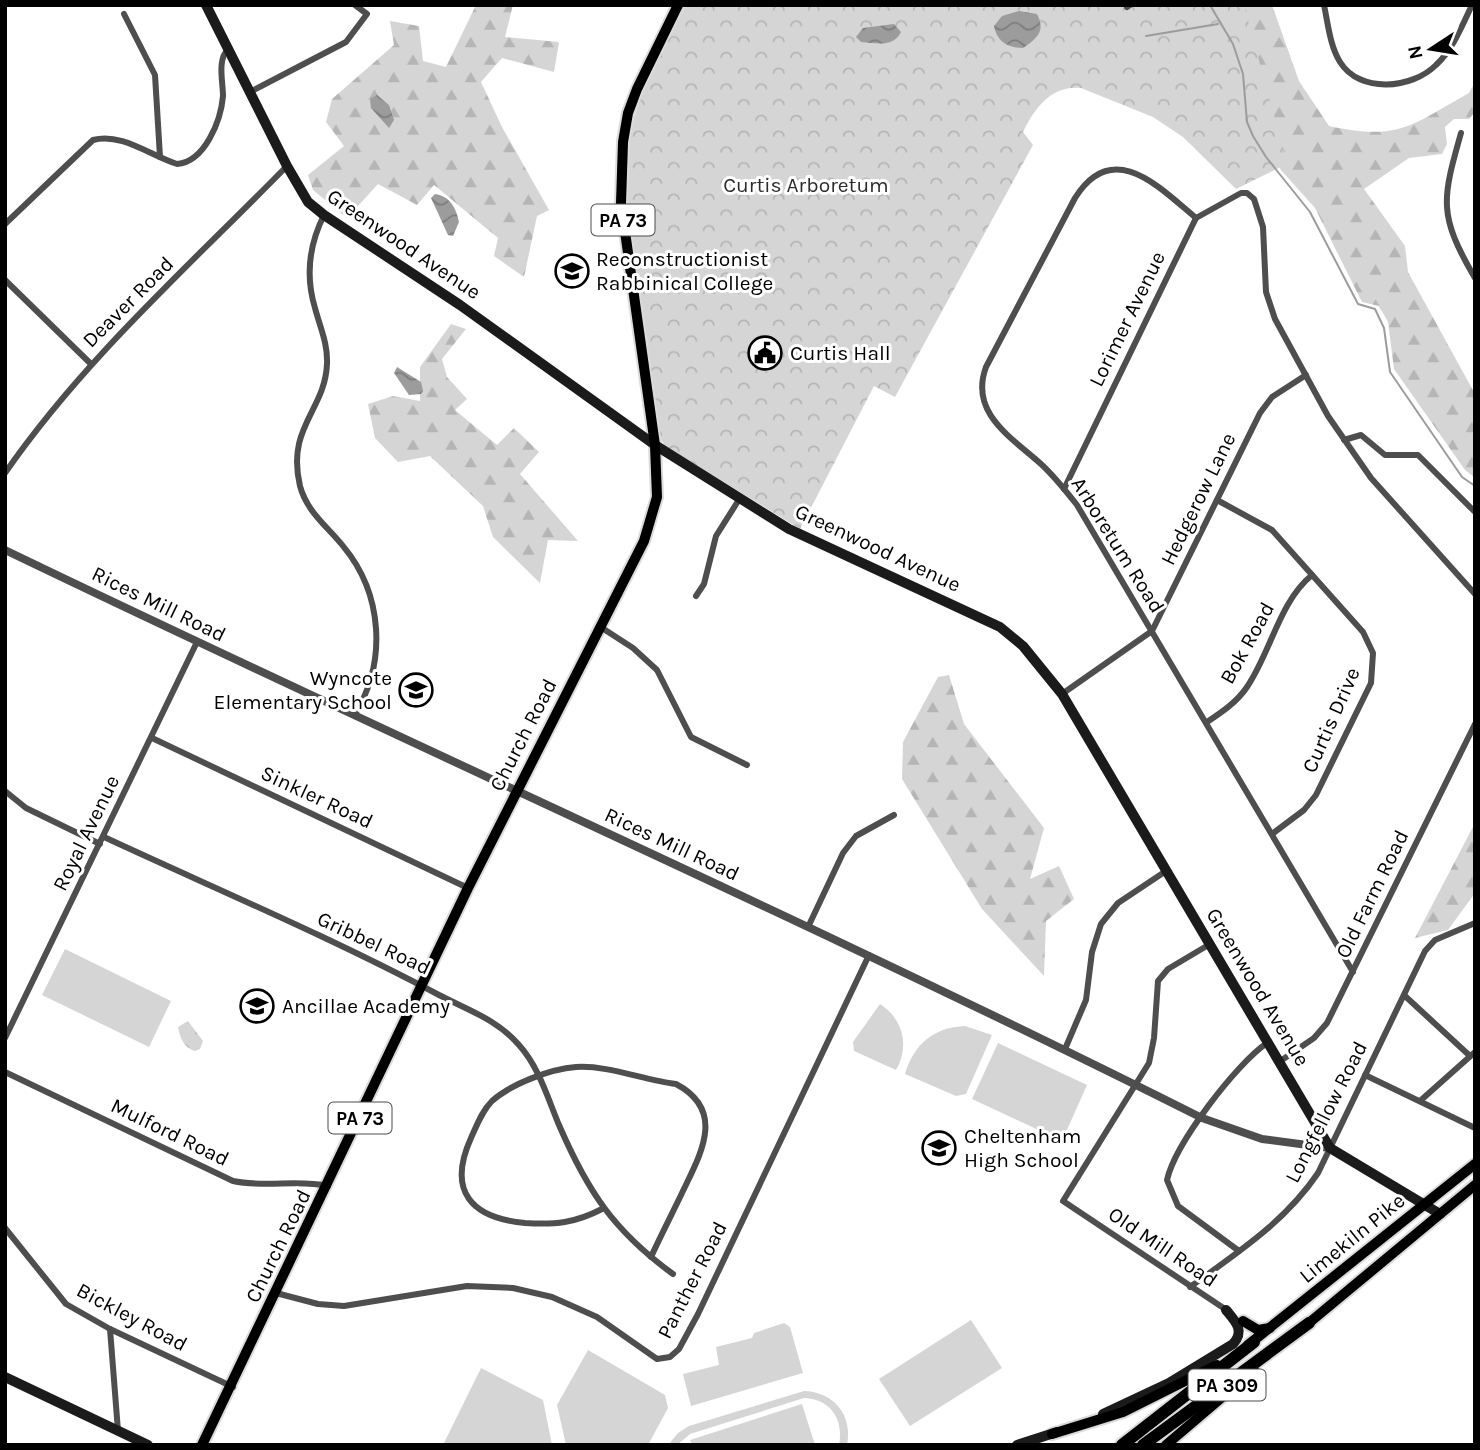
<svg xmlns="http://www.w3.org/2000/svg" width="1480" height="1450" font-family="Karla,sans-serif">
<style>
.forest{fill:url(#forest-firs)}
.park{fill:url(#park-crowns)}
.pitch{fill:#d5d5d5}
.water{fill:url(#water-waves)}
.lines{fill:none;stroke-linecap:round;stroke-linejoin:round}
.stream{stroke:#9c9c9c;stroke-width:2}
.primary-casing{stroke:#dbdbdb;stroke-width:14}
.trunk-casing{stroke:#dbdbdb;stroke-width:14}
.motorway-casing{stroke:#dbdbdb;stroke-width:16}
.minor{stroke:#4e4e4e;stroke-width:6}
.tertiary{stroke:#4e4e4e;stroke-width:8}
.secondary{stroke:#1b1b1b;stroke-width:10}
.primary{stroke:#000;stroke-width:10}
.trunk{stroke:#000;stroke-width:10}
.motorway{stroke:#000;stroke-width:12}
.labels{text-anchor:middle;stroke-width:6;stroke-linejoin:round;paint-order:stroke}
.shield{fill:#fff;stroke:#4c4c4c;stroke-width:2}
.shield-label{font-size:19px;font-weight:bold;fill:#000}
.park-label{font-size:21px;fill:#2c2c2c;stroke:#fff}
.street-label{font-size:21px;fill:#000;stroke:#fff}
.poi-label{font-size:21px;fill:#000;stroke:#fff;text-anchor:start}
</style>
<defs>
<pattern id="forest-firs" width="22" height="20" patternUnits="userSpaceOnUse" patternTransform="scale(1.75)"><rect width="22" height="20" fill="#d5d5d5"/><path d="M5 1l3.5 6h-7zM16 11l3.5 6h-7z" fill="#b5b5b5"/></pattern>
<pattern id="park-crowns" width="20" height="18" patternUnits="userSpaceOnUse" patternTransform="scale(1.75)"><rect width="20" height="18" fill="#d5d5d5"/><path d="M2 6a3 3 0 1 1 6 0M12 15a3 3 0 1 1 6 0" fill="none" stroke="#b5b5b5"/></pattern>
<pattern id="water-waves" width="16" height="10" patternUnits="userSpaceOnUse" patternTransform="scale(1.75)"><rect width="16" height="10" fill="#9c9c9c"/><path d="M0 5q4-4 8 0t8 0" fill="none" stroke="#7d7d7d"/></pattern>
</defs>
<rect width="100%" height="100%" fill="#fff"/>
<!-- forest -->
<g class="forest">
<path d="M476 5H513L505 37 559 42 554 72 502 58 481 82 502 127 549 210 537 216 524 277 494 256 498 238 434 185 417 205 378 184 347 218 313 190 308 175 344 146 326 122 332 99 394 45 390 21 419 26 423 61 446 67Z"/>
<path d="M1215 5H1272L1299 81 1329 126C1399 141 1410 126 1469 93L1475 82V112L1469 119H1454L1445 127 1447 144 1442 154 1409 158 1364 189 1405 246 1408 272 1475 394V478L1465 470 1394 369 1388 322 1379 306 1362 302 1315 208 1281 170 1261 136Z"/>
<path d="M451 324 466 329 442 359 447 377 467 399 455 410 497 445 514 428 539 452 520 474 578 541 548 540 540 583 493 537 483 506 430 456 398 462 375 438 368 404 393 396 420 401V367Z"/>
<path d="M949 675 964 724 1044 828 1030 879 1059 866 1074 899 1046 921 1044 976 982 909 902 779 903 742 938 677Z"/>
<path d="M1475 823V893L1448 930 1415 938Z"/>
</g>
<!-- park -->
<g class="park">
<path d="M683 5H1244L1287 164 1236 189 1183 137 1153 117 1081 88C1051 85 1035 108 1023 132L1033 145 895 397 874 386 800 529 664 445 660 438 626 195 628 138 645 82Z"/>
<path d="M188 1021 203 1041 200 1049 195 1051C184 1048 180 1038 178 1027Z"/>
</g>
<!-- pitch -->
<g class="pitch">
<path d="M65 949 171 1001 149 1047 42 995Z"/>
<path d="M880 1004C903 1019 910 1046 896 1070L854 1051 853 1042Z"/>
<path d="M965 1026 992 1035 966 1094 956 1096 905 1074C913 1045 934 1027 965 1026Z"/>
<path d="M998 1043 1087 1085 1062 1141 972 1099Z"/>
<path d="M971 1320 1002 1368 910 1426 879 1379Z"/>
<path d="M784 1323 790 1327 803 1373 691 1406 683 1374 719 1365 716 1347 752 1338 754 1333Z"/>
<path d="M588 1350 665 1395 668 1408 648 1445H566L557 1405Z"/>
<path d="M481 1368 543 1400 552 1445H443Z"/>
<path d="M804 1391C834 1392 853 1415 847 1445H839C844 1420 831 1399 804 1398L690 1434 677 1445H668L678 1433 689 1426Z"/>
<path d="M802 1404 815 1445H692L690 1440Z"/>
</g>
<!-- water -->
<g class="water">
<path d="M1019 11 1037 14C1046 31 1037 38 1023 48 1008 48 997 42 994 26L1002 16Z"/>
<path d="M894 24 901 32C893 48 876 43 861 42L856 37 863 28Z"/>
<path d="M377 95 389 105 394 120 389 128 371 108 370 99Z"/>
<path d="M435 194C450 196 456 208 459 222L453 236 448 235 431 198Z"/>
<path d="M397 367 421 382 423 391 421 394 409 395 394 373Z"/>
</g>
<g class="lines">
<!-- stream -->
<g class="stream">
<path d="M1210 5 1233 44 1243 74 1247 122 1253 136 1266 157 1310 212 1358 304 1375 309 1384 328 1390 372 1462 477 1475 486"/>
<path d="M1146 36 1218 24"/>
</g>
<defs>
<path id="primary" d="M202 1445 468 888 644 541 657 497 655 445 621 203 623 142 628 113 637 89 678 5"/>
<g id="trunk">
<path d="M1243 1321 1258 1330 1270 1328"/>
<path d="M1304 1327 1475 1185"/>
<path d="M1248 1345 1475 1164"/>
<path d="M1052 1434 1123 1412 1217 1365"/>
<path d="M1166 1445 1254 1370"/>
</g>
<g id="motorway">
<path d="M1122 1445 1254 1342"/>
<path d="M1143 1445 1309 1323"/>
</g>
</defs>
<!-- primary casing -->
<use href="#primary" class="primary-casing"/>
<!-- trunk casing -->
<use href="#trunk" class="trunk-casing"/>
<!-- motorway casing -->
<use href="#motorway" class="motorway-casing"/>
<!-- minor -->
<g class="minor">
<path d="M1324 5C1328 24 1330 46 1340 62 1360 94 1412 89 1436 65 1453 49 1462 26 1472 5"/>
<path d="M1127 7 1130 5"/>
<path d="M124 14 155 75 160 157"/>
<path d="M250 92 346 42 367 14 355 5"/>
<path d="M1461 133C1442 200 1438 215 1475 278"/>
<path d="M324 215C309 245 305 275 315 308 320 327 328 344 327 364 325 411 286 427 300 486 307 512 327 526 343 546 383 594 387 662 355 714"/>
<path d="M1196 218C1160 188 1113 137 1075 198L986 367C969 413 1011 437 1041 464 1054 476 1066 491 1077 505L1353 972"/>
<path d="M5 224 93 140C121 132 151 156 177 164 205 162 221 120 223 96 223 82 217 60 228 49"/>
<path d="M5 280 91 364"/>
<path d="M1344 440 1361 435 1385 455H1418L1475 512"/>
<path d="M5 473C84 359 190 265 287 166"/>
<path d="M1064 489 1196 218 1241 193H1247L1254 199 1263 227 1266 292 1275 319 1328 416 1371 478 1475 594"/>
<path d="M1217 500 1272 530 1363 632 1373 653 1371 683 1316 795 1304 810 1272 834"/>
<path d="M696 596 704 584 716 536 740 498"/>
<path d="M599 626 633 648 657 670 691 737 747 765"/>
<path d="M1062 694 1152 631 1260 413 1272 397 1306 375"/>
<path d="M1207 722C1222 712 1237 702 1247 687 1271 652 1279 602 1312 575"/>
<path d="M152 738 468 888"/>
<path d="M5 791 26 808 100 844"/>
<path d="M104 837C216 889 330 937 439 995 468 1010 498 1020 519 1045 539 1067 548 1099 559 1125 588 1192 614 1231 673 1274"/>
<path d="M809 925 843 853 856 836 894 815"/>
<path d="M1210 944 1168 969 1158 981 1154 1038 1149 1063 1063 1201 1228 1311"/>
<path d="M1405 996 1470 1056"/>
<path d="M5 1038 197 642"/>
<path d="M1065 1049 1086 1000 1092 952 1101 924 1118 903 1166 871"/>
<path d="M1279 1062 1314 1038 1327 1023 1475 724"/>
<path d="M5 1072 233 1181C266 1188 297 1179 328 1186"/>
<path d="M1365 1075 1475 1128"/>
<path d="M1420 1101 1475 1052"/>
<path d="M602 1209C575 1223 555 1225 525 1223 471 1218 447 1191 471 1138 477 1125 482 1111 492 1101 511 1084 550 1069 576 1067 608 1065 643 1080 676 1084 727 1111 700 1155 682 1193 672 1214 661 1235 651 1257"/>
<path d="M5 1228 66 1304 110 1329 233 1387"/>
<path d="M1239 1251 1178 1206 1167 1180C1175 1144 1236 1064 1267 1043"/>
<path d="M1190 1287C1237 1253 1285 1222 1318 1173L1425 951 1435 940 1475 923"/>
<path d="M276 1293 318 1304 344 1306 467 1286 513 1288 552 1297 597 1317 657 1359 670 1357 679 1349 698 1314 869 955"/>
<path d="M110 1329 118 1431"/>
</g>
<!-- tertiary -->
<path class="tertiary" d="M5 550C403 742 807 920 1202 1118L1262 1139 1330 1148"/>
<!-- secondary -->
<g class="secondary">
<path d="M206 5 287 166 308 202 324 215 460 305 655 445 789 529 1000 627 1023 646 1062 694 1330 1148 1440 1214"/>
<path d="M5 1377 148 1445"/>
<path d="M1103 1414 1169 1383 1233 1344C1245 1331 1236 1322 1226 1310"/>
<path d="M1017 1445 1057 1432"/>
</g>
<!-- primary -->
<use href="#primary" class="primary"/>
<!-- trunk -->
<use href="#trunk" class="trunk"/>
<!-- motorway -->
<use href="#motorway" class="motorway"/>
</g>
<!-- icons -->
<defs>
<symbol id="university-ring" viewBox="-11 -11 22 22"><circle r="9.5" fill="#fff" stroke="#000" stroke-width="1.5"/><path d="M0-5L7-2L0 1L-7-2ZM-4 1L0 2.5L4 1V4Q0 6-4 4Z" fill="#000"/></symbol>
<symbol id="civic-ring" viewBox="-11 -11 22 22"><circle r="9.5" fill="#fff" stroke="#000" stroke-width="1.5"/><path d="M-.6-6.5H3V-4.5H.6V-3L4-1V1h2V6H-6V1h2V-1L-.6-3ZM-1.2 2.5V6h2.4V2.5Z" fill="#000"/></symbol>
<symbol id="school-ring" viewBox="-11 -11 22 22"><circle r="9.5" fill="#fff" stroke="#000" stroke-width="1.5"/><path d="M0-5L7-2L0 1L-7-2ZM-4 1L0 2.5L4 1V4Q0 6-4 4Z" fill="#000"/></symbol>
</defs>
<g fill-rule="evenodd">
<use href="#university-ring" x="553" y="252" width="38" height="38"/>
<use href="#civic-ring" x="746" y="334" width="38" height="38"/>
<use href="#school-ring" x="397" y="671" width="38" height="38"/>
<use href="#school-ring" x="238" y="987" width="38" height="38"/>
<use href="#school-ring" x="920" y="1129" width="38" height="38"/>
</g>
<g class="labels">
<!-- shield labels -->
<g class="shield">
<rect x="591.5" y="204.5" width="63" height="31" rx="5"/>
<rect x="328.5" y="1102.5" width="63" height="31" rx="5"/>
<rect x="1188.5" y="1369.5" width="77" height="31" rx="5"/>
</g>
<g class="shield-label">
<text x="623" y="227">PA 73</text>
<text x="360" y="1125">PA 73</text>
<text x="1227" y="1392">PA 309</text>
</g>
<!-- park labels -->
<g class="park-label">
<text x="806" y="192">Curtis Arboretum</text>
</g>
<!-- street labels -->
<g class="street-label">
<text transform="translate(404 244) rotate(34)" y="7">Greenwood Avenue</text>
<text transform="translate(128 302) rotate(-45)" y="7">Deaver Road</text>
<text transform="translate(1127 319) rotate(-64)" y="7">Lorimer Avenue</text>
<text transform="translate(1198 499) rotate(-64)" y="7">Hedgerow Lane</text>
<text transform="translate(1118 545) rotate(58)" y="7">Arboretum Road</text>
<text transform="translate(878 548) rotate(25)" y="7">Greenwood Avenue</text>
<text transform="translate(159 604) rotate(26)" y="7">Rices Mill Road</text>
<text transform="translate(1247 643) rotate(-61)" y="7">Bok Road</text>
<text transform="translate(1331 720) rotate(-66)" y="7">Curtis Drive</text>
<text transform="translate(523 735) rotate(-63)" y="7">Church Road</text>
<text transform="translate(317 797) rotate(25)" y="7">Sinkler Road</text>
<text transform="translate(86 833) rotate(-64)" y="7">Royal Avenue</text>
<text transform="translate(672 844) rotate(25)" y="7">Rices Mill Road</text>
<text transform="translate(1372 894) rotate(-64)" y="7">Old Farm Road</text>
<text transform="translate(374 943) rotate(25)" y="7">Gribbel Road</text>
<text transform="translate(1258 987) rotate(59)" y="7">Greenwood Avenue</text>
<text transform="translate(1326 1112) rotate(-63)" y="7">Longfellow Road</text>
<text transform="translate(170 1132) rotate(26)" y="7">Mulford Road</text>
<text transform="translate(1352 1238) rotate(-39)" y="7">Limekiln Pike</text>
<text transform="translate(278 1246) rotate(-64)" y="7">Church Road</text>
<text transform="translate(1163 1247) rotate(34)" y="7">Old Mill Road</text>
<text transform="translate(692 1280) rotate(-63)" y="7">Panther Road</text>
<text transform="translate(132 1317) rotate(28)" y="7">Bickley Road</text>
</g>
<!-- poi labels -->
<g class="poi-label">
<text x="596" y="266">Reconstructionist<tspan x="596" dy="24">Rabbinical College</tspan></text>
<text x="790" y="360">Curtis Hall</text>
<text x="392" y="685" text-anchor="end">Wyncote<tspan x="392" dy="24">Elementary School</tspan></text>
<text x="282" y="1013">Ancillae Academy</text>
<text x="964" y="1143">Cheltenham<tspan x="964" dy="24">High School</tspan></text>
</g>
</g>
<!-- border -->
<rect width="1480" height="1450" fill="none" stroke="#000000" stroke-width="14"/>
<!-- north arrow -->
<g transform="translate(1431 49) rotate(258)" stroke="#ffffff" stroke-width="5" paint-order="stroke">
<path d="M0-5L12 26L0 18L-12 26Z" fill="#000000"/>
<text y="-10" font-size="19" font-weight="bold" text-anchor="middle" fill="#000000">N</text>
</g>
</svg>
